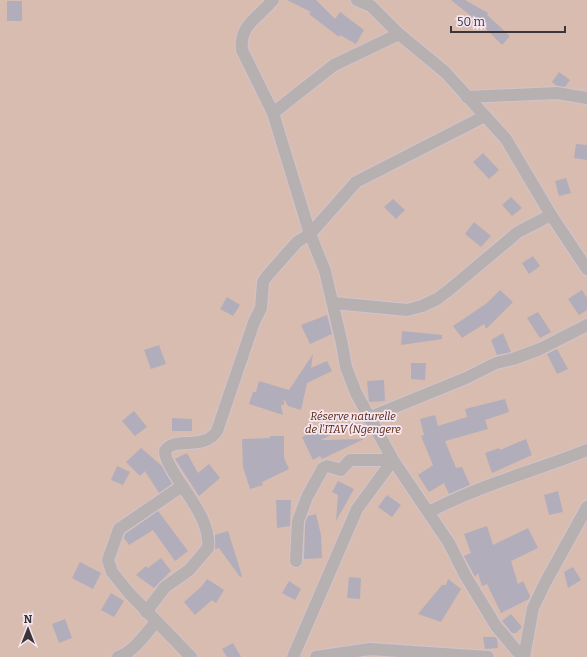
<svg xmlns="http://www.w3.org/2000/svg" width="587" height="657" font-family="Bitter,serif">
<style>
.green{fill:#d9bcb0}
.building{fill:#b1adbb}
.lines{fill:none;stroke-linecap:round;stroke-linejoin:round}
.minor-casing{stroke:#d1c4cd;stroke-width:14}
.minor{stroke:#b7b0b0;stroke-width:12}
.labels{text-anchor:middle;stroke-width:3.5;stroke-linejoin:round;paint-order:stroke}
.park-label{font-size:11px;font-style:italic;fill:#521c00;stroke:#f6e8f2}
</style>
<rect width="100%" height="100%" fill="#f6e8f2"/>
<!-- green -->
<rect class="green" x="0" y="0" width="587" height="657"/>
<!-- building -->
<g class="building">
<path d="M287 0H316L335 19 340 12 364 30 356 44 340 35 339 37 309 14 311 12Z"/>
<path d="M451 0H465L488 13 487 15 510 36 502 45 486 29 475 23 476 20Z"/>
<rect x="7" y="1" width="15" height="20"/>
<path d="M559 72 570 80 565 87 557 86 552 82Z"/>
<path d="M576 144 587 145V160L574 158Z"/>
<path d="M483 153 499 170 489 179 473 162Z"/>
<path d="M566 178 571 193 559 196 555 181Z"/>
<path d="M511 197 522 208 512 216 502 205Z"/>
<path d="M393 199 405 210 396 219 384 207Z"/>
<path d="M474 222 491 236 481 247 465 234Z"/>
<path d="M533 256 540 266 529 274 522 263Z"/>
<path d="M500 290 513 302 486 329 484 324 462 338 453 326 487 303Z"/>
<path d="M582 290 587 298V310L579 315 568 299Z"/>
<path d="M227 297 240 305 233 316 220 309Z"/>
<path d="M538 312 551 332 540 338 527 318Z"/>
<path d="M327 315 332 334 310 344 301 325Z"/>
<path d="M402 331 442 335V339L401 345Z"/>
<path d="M503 333 511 352 497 355 491 340Z"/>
<path d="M159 345 166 364 151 369 144 350Z"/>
<path d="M557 349 568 369 557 374 547 354Z"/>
<path d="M313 354 311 368 327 361 332 371 307 383 301 410 288 406 284 399V405H281L283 415 249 404 253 392H256L259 381 289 390Z"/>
<path d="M411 363H426L425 380 411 379Z"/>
<path d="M384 380 385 401 369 402 367 381Z"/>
<path d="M505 399 509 412 485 420 488 429 445 441 456 468 462 467 470 485 449 494 444 483 429 492 418 475 433 465 421 436 424 435 420 419 435 415 438 426 467 417 465 409Z"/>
<path d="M134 411 147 427 135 436 122 421Z"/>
<path d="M172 418 192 419V431H172Z"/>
<path d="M335 422 340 430 321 440 364 439 322 459 320 456 313 460 302 437Z"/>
<path d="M270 436H284V458L289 469 262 482 263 485 250 489 243 467 242 439 270 438Z"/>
<path d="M526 439 532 455 492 473 485 453 499 448 500 450Z"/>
<path d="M141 448 162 466 172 484 159 493 145 471 140 476 126 462Z"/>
<path d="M187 453 198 473 209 464 220 478 199 496 175 459Z"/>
<path d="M117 466 130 472 123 485 111 480Z"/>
<path d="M338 481 354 489 336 521 338 495 332 492Z"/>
<path d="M558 491 563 512 549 515 544 495Z"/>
<path d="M387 495 401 505 392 517 378 507Z"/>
<path d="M276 500H291L290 526 277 528Z"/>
<path d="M158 511 188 551 175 561 153 530 129 545 124 538 125 534Z"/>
<path d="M316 514 321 535 322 558 304 559 305 523 308 516Z"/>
<path d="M487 526 493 545 528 528 538 548 511 561 518 584 523 581 530 596 529 599 501 613 487 584 482 586 478 573 475 577 464 556 471 553 464 534Z"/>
<path d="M228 531 242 576 240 577 219 548 215 549V535Z"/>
<path d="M161 558 171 571 154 588 136 575 146 566 148 568Z"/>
<path d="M80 562 101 573 93 589 72 578Z"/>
<path d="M573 567 581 580 568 588 564 572Z"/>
<path d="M349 577 361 578 360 599 347 598Z"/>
<path d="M207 579 224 590 216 603 212 600 195 615 184 602 202 586Z"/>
<path d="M448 579 461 589 441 622 418 614 442 585H446Z"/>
<path d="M289 581 301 589 295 600 282 593Z"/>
<path d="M111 593 124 601 114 617 101 610Z"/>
<path d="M511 614 522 627 516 633H512L502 621Z"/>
<path d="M65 619 72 638 59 643 52 624Z"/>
<path d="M483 637H495L497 639 498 648 485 649Z"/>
<path d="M233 643 241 657H227L222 649Z"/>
</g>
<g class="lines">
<defs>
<g id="minor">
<path d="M273 0C258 18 239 25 242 50L273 113 310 234 325 271 342 344 346 367 356 393 393 460 449 543 465 575 496 626 522 657"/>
<path d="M357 0 371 6 399 34 445 72 506 139 551 215 587 269"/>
<path d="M467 97 557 93 587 98"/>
<path d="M273 113 334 65 399 34"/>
<path d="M334 303 407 310 422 306 437 299 449 290 518 232 551 215"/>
<path d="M368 418 466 378 496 363 513 359 540 349 587 325"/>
<path d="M182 486 119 529 108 560 112 572 129 593 191 657"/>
<path d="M429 512C479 485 535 471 587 450"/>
<path d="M296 561 298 521 307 497 323 468 327 466 341 470 350 460H393"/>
<path d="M146 612 165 587 189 570 208 548C211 521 187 495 174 473 170 466 165 459 165 451 175 435 203 452 217 431L254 322 261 308 263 282 267 276 297 242 310 234 356 182 485 116"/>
<path d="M118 657C134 652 145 634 156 622"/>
<path d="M293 657 357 509 393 460"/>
<path d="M316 657 370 649 488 657"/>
<path d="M524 657 533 608 545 583 587 507"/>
</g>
</defs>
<!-- minor casing -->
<use href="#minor" class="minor-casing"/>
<!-- minor -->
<use href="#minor" class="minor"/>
</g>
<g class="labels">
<!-- park labels -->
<g class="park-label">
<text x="353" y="420">Réserve naturelle<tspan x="353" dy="13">de l'ITAV (Ngengere</tspan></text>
</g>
</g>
<!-- north arrow -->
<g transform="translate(28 629)" stroke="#f6e8f2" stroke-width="3" paint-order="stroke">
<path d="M0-3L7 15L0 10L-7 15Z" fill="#3b3539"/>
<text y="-6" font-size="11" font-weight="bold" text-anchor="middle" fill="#3b3539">N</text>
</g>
<!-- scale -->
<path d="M451 26v6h114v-6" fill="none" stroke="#3b3539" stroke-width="2"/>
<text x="457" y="26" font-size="12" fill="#3b3539" stroke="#f6e8f2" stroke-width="3" paint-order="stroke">50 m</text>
</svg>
